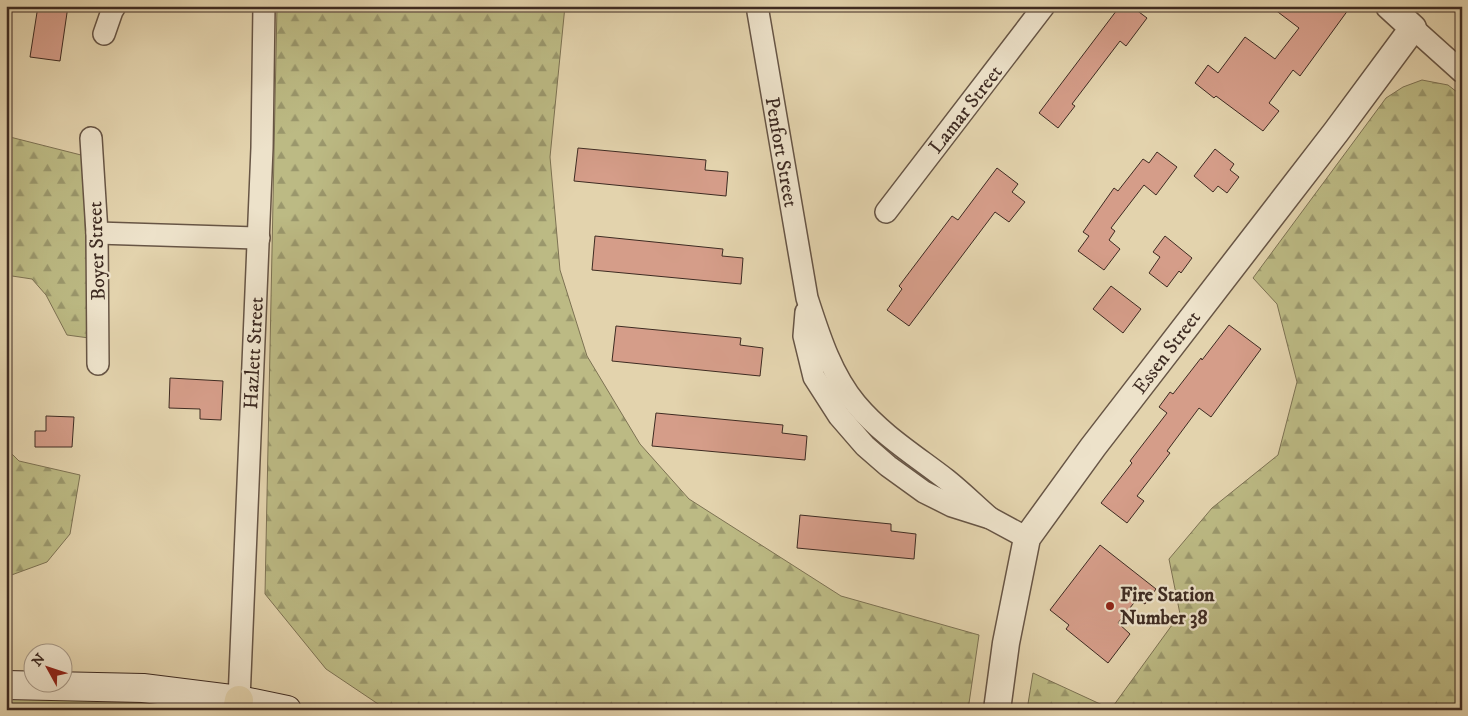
<svg xmlns="http://www.w3.org/2000/svg" width="1468" height="716" font-family="'IM FELL DW Pica',serif">
<style>
.grass{fill:url(#grass-tufts);stroke:#7d7253}
.forest{fill:url(#forest-firs);stroke:#7d7253}
.building{fill:#d59d89;stroke:#3e2b22}
.lines{fill:none;stroke-linecap:round;stroke-linejoin:round}
.minor-casing{stroke:#675545;stroke-width:24}
.tertiary-casing{stroke:#675545;stroke-width:29}
.secondary-casing{stroke:#3e2b22;stroke-width:30}
.motorway-casing{stroke:#3e2b22;stroke-width:30}
.minor{stroke:#ede2ca;stroke-width:21}
.tertiary{stroke:#ede2ca;stroke-width:26}
.secondary{stroke:#ede2ca;stroke-width:28}
.motorway{stroke:#e3d3ad;stroke-width:28}
.poi-dot{fill:#8f2418;stroke:#ede2ca;stroke-width:2}
.labels{text-anchor:middle;stroke-width:4.5;stroke-linejoin:round;paint-order:stroke}
.street-label{font-size:20px;fill:#3e2b22;stroke:#ede2ca}
.poi-label{font-size:20px;font-weight:bold;fill:#3e2b22;stroke:#ede2ca;text-anchor:start}
</style>
<defs>
<pattern id="grass-tufts" width="24" height="20" patternUnits="userSpaceOnUse" patternTransform="scale(1.25)"><rect width="24" height="20" fill="#bcba84"/><path d="M3 7l-1-3M5 7V3M7 7l1-3M15 17l-1-3M17 17v-4M19 17l1-3" fill="none" stroke="#9a976c"/></pattern>
<pattern id="forest-firs" width="22" height="20" patternUnits="userSpaceOnUse" patternTransform="scale(1.25)"><rect width="22" height="20" fill="#bcba84"/><path d="M5 1l3.5 6h-7zM16 11l3.5 6h-7z" fill="#9a976c"/></pattern>
</defs>
<rect width="100%" height="100%" fill="#e3d3ad"/>
<filter id="stains"><feTurbulence type="fractalNoise" baseFrequency=".004" numOctaves="4"/><feColorMatrix values="0 0 0 0 .2 0 0 0 0 .09 0 0 0 0 .02 0 0 0 .5 -.17"/></filter>
<radialGradient id="worn" r=".72"><stop offset=".6" stop-color="#630" stop-opacity="0"/><stop offset="1" stop-color="#630" stop-opacity=".3"/></radialGradient>
<!-- grass -->
<path class="grass" d="M6 685 237 710H6Z"/>
<!-- forest -->
<g class="forest">
<path d="M277 6H565L550 157 560 270 587 356 640 444 689 499 841 596 979 635 968 710H387L326 669 265 594Z"/>
<path d="M1422 80 1448 85 1462 96V710H1027L1033 673 1111 709 1180 614 1169 559 1212 508 1278 455 1297 382 1277 304 1253 278 1386 98 1403 87Z"/>
<path d="M6 136 85 156V220L89 338 67 335 46 295 32 279 12 276 6 279Z"/>
<path d="M6 448 19 461 80 475 70 534 47 562 6 577Z"/>
</g>
<!-- building -->
<g class="building">
<path d="M38 6H68L60 61 30 57Z"/>
<path d="M1120 6H1131L1147 18 1126 46 1120 41 1072 104 1075 106 1058 128 1039 113Z"/>
<path d="M1270 6H1351L1300 76 1293 70 1269 103 1279 111 1263 131 1216 96 1214 98 1195 83 1208 65 1218 73 1245 37 1275 59 1299 28Z"/>
<path d="M578 148 706 160 705 170 728 172 726 196 574 181Z"/>
<path d="M1215 149 1234 164 1230 170 1239 177 1227 193 1218 186 1213 192 1194 176Z"/>
<path d="M1157 152 1177 167 1156 195 1144 185 1111 228 1115 231 1109 240 1120 249 1104 270 1078 251 1089 236 1083 232 1114 188 1118 191 1143 159 1149 163Z"/>
<path d="M997 168 1018 184 1012 192 1025 202 1009 222 995 212 909 326 887 310 902 289 899 286 952 216 958 220Z"/>
<path d="M595 236 723 249 722 256 743 258 741 284 592 270Z"/>
<path d="M1165 236 1192 258 1181 273 1179 271 1167 287 1149 273 1160 257 1153 252Z"/>
<path d="M1111 286 1141 309 1123 333 1093 309Z"/>
<path d="M1229 325 1261 349 1211 417 1199 408 1167 451 1170 453 1137 496 1144 501 1127 523 1101 503 1132 463 1130 461 1167 413 1159 407 1170 392 1173 394 1201 358 1202 360Z"/>
<path d="M616 326 741 338 740 345 763 348 760 376 612 361Z"/>
<path d="M170 378 223 381 221 420 200 419V409L169 408Z"/>
<path d="M656 413 783 425 782 433 807 436 805 460 652 446Z"/>
<path d="M46 416 74 417 72 447H35V431H46Z"/>
<path d="M800 515 891 524V531L916 534 914 559 797 548Z"/>
<path d="M1100 545 1156 589 1145 604 1137 599 1118 623 1130 634 1108 663 1066 629 1069 625 1050 610Z"/>
</g>
<g class="lines">
<defs>
<g id="minor">
<path d="M757 6 807 298C819 335 831 374 856 404 882 435 916 456 947 480 962 492 975 505 990 518"/>
<path d="M1413 28 1462 72"/>
<path d="M104 34 112 11 115 6"/>
<path d="M91 138 97 233 98 364"/>
<path d="M886 212 1044 6"/>
<path d="M97 233 259 238"/>
<path d="M806 312 804 336 814 377 839 416 865 446 888 466 924 492 952 506 990 518 1027 538"/>
<path d="M239 700 262 148 264 6"/>
</g>
<path id="tertiary" d="M997 710 1006 643 1027 538 1093 447 1336 132 1413 28 1389 6"/>
<path id="secondary" d="M6 685 143 688 239 700 287 710"/>
<path id="motorway" d="M237 710 239 700"/>
</defs>
<!-- minor casing -->
<use href="#minor" class="minor-casing"/>
<!-- tertiary casing -->
<use href="#tertiary" class="tertiary-casing"/>
<!-- secondary casing -->
<use href="#secondary" class="secondary-casing"/>
<!-- motorway casing -->
<use href="#motorway" class="motorway-casing"/>
<!-- minor -->
<use href="#minor" class="minor"/>
<!-- tertiary -->
<use href="#tertiary" class="tertiary"/>
<!-- secondary -->
<use href="#secondary" class="secondary"/>
<!-- motorway -->
<use href="#motorway" class="motorway"/>
</g>
<!-- markers -->
<circle class="poi-dot" cx="1110" cy="606" r="5"/>
<g class="labels">
<!-- street labels -->
<g class="street-label">
<text transform="translate(965 109) rotate(-52)" y="7">Lamar Street</text>
<text transform="translate(782 152) rotate(80)" y="7">Penfort Street</text>
<text transform="translate(96 251) rotate(-92)" y="7">Boyer Street</text>
<text transform="translate(1166 352) rotate(-53)" y="7">Essen Street</text>
<text transform="translate(253 353) rotate(-87)" y="7">Hazlett Street</text>
</g>
<!-- poi labels -->
<g class="poi-label">
<text x="1120" y="601">Fire Station<tspan x="1120" dy="23">Number 38</tspan></text>
</g>
</g>
<!-- margin -->
<rect width="1468" height="716" fill="none" stroke="#e3d3ad" stroke-width="25"/>
<rect x="8" y="8" width="1453" height="701" fill="none" stroke="#3e2b22" stroke-width="2.5"/>
<rect x="12" y="12" width="1443" height="691" fill="none" stroke="#3e2b22"/>
<!-- north arrow -->
<g transform="translate(48 668) rotate(310)"><circle r="24" fill="#ede2ca" stroke="#a79987"/>
<path d="M0-4L9 19L0 12L-9 19Z" fill="#8f2418"/>
<text y="-8" font-size="14" font-weight="bold" text-anchor="middle" fill="#3e2b22">N</text>
</g>
<rect width="100%" height="100%" filter="url(#stains)"/>
<rect width="100%" height="100%" fill="url(#worn)"/>
</svg>
